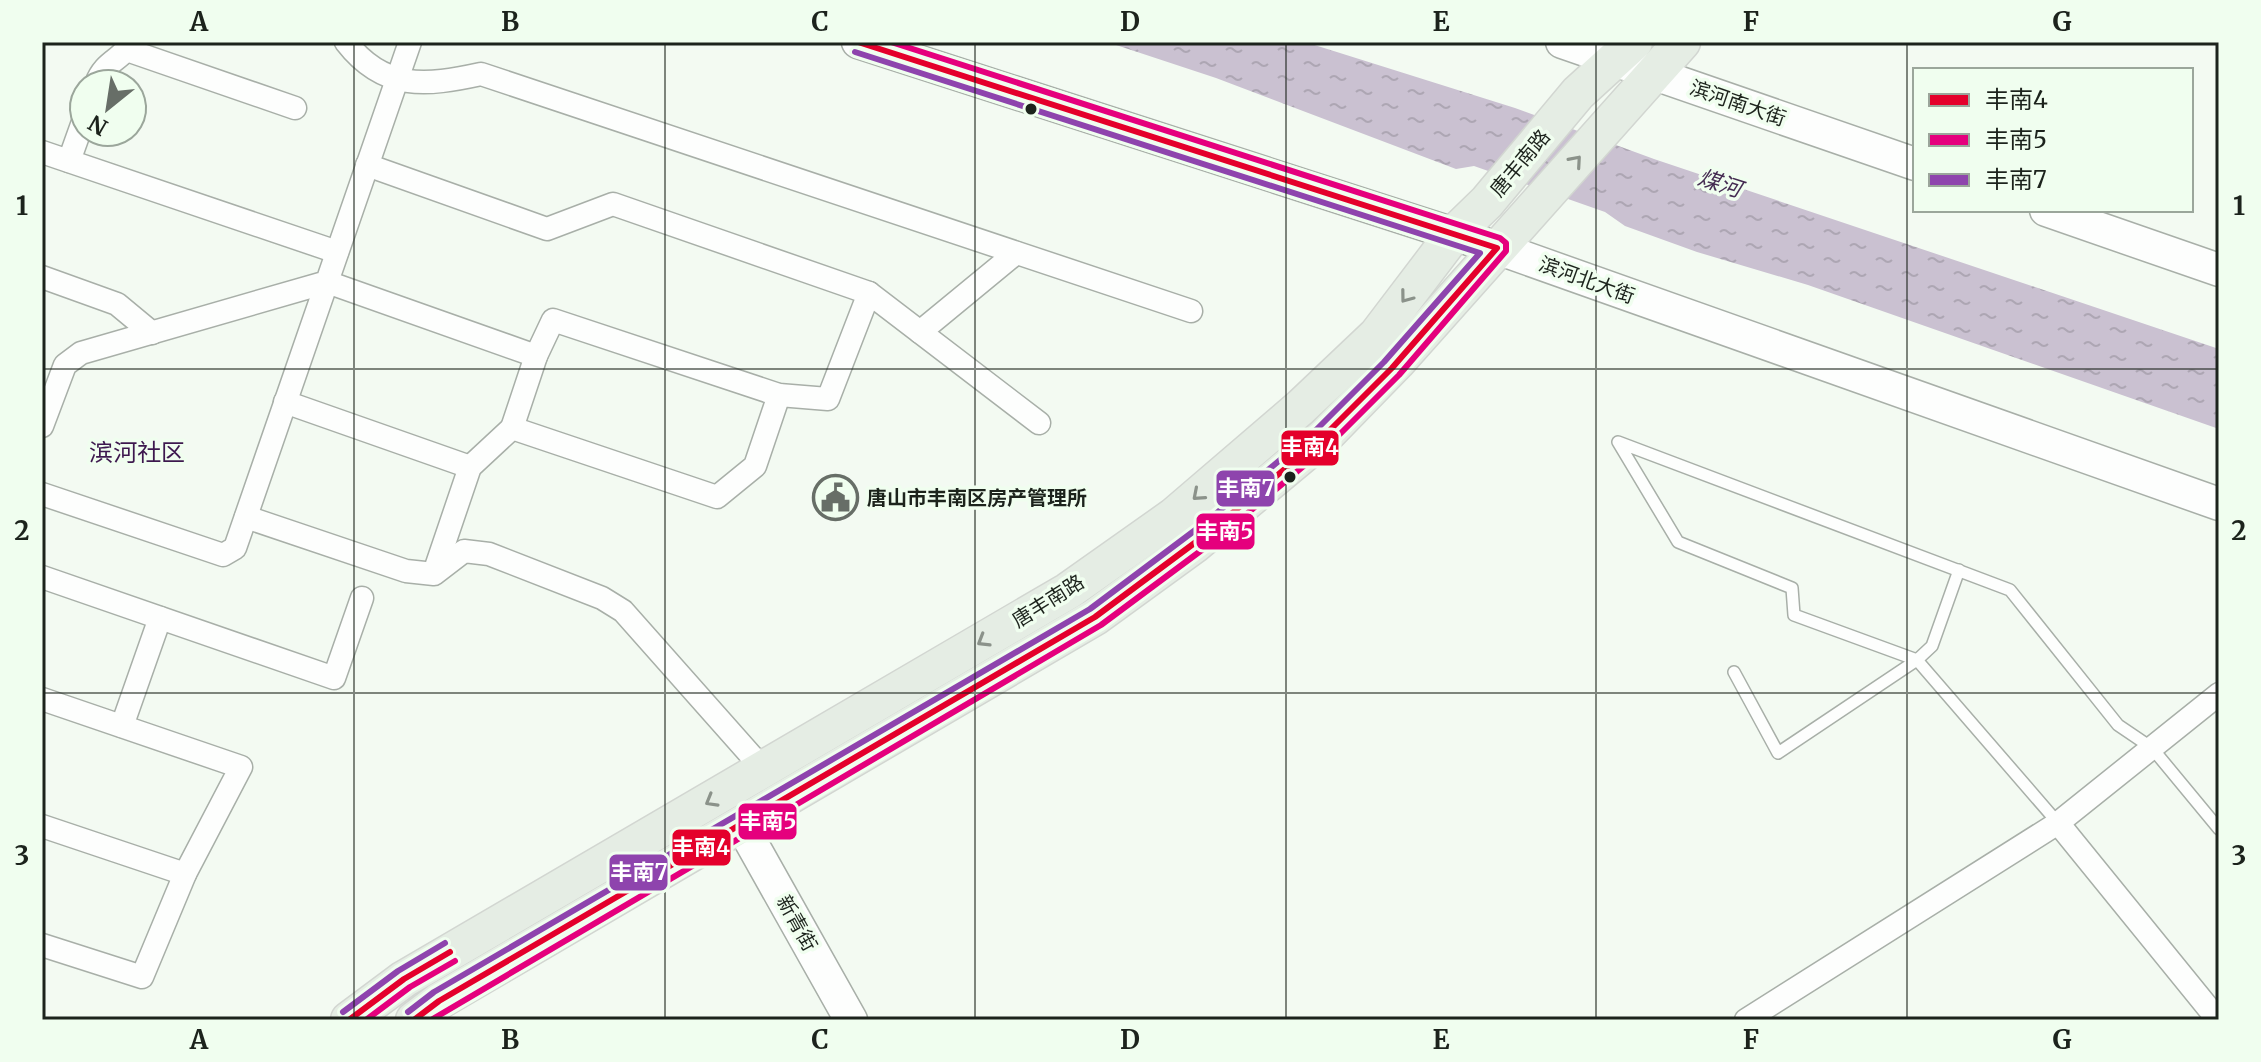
<svg xmlns="http://www.w3.org/2000/svg" width="2261" height="1062" font-family="Merriweather,'Noto Sans SC',serif">
<style>
.water{fill:url(#water-ripples)}
.lines{fill:none;stroke-linecap:round;stroke-linejoin:round}
.lane-casing{stroke:#a8afa8;stroke-width:14}
.street-casing{stroke:#a8afa8;stroke-width:25}
.secondary-casing{stroke:#a8afa8;stroke-width:35}
.primary-casing{stroke:#d2d6d1;stroke-width:39}
.lane{stroke:#fdfefd;stroke-width:11}
.street{stroke:#fdfefd;stroke-width:22}
.secondary{stroke:#fdfefd;stroke-width:32}
.primary{stroke:#e5ede4;stroke-width:36}
.bus-1-casing{stroke:#f0feef;stroke-width:12}
.bus-2-casing{stroke:#f0feef;stroke-width:12}
.bus-3-casing{stroke:#f0feef;stroke-width:12}
.bus-1{stroke:#e4002b;stroke-width:6}
.bus-2{stroke:#e5007d;stroke-width:6}
.bus-3{stroke:#8e44ad;stroke-width:6}
.oneway{stroke:#8b928a}
.grid{fill:none;stroke:#1c231c;stroke-width:2;stroke-opacity:0.55}
.bus-dot{fill:#1c231c;stroke:#f0feef;stroke-width:3}
.labels{text-anchor:middle;stroke-width:7;stroke-linejoin:round;paint-order:stroke}
.street-label{font-size:20px;fill:#1c231c;stroke:#f0feef}
.poi-label{font-size:20px;font-weight:bold;fill:#1c231c;stroke:#f0feef;text-anchor:start}
.water-label{font-size:22px;font-style:italic;fill:#452c52;stroke:#f0feef}
.quarter-label{font-size:24px;fill:#3d184e;stroke:#f0feef}
.line-badge{stroke:#f0feef;stroke-width:3}
.badge-label{font-size:22px;text-anchor:middle;font-weight:bold;fill:#fff}
.neatline{fill:none;stroke:#1c231c;stroke-width:3}
.grid-label{font-size:26px;text-anchor:middle;font-weight:bold;fill:#1c231c}
</style>
<defs>
<pattern id="water-ripples" width="26" height="14" patternUnits="userSpaceOnUse" patternTransform="scale(2)"><rect width="26" height="14" fill="#cac1d1"/><path d="M2 4q2-2 4 0t4 0M15 11q2-2 4 0t4 0" fill="none" stroke="#ada6b3"/></pattern>
</defs>
<rect width="100%" height="100%" fill="#f3faf2"/>
<!-- water -->
<path class="water" d="M1107 42H1305L1515 108 1654 159 2219 349V429L1808 285 1697 252 1625 226 1605 212 1474 166 1456 169 1216 78Z"/>
<g class="lines">
<defs>
<g id="lane">
<path d="M1959 570 1932 646 1917 660 2058 823"/>
<path d="M1917 660 1794 615 1792 588 1678 542 1618 442 2010 590 2118 725 2152 748 2219 829"/>
<path d="M1734 672 1778 753 1917 660"/>
</g>
<g id="street">
<path d="M346 42C384 91 426 86 481 74L1191 311"/>
<path d="M127 50 295 108"/>
<path d="M96 84C105 59 124 60 130 42"/>
<path d="M42 152 337 252"/>
<path d="M69 161 84 119"/>
<path d="M367 165 547 229 613 204 869 293 1039 423"/>
<path d="M42 277 117 304 152 333"/>
<path d="M920 332 1016 253"/>
<path d="M285 402 470 467"/>
<path d="M42 426 65 365 81 353 327 282 410 42"/>
<path d="M512 428 536 356 553 320 779 395 828 399 869 293"/>
<path d="M42 494 223 555 235 548 327 282 536 356"/>
<path d="M246 517 406 571 434 574 464 551 489 554 602 598 623 611 764 770"/>
<path d="M434 573 470 467 512 428 717 497 755 466 779 395"/>
<path d="M42 577 334 678 362 598"/>
<path d="M42 699 241 767 185 874 42 826"/>
<path d="M122 726 160 618"/>
<path d="M2058 823 2218 1020"/>
<path d="M42 945 142 977 185 874"/>
<path d="M1746 1020 2058 823 2219 694"/>
</g>
<g id="secondary">
<path d="M858 42 1497 248 2219 504"/>
<path d="M1562 42 1915 164"/>
<path d="M2046 210 2219 270"/>
<path d="M742 826 851 1020"/>
</g>
<g id="primary">
<path d="M349 1020 404 979 1068 591 1174 516 1301 407 1377 335 1453 235 1487 202 1578 93 1634 42"/>
<path d="M414 1020 439 1001 1095 617 1194 545 1325 436 1397 362 1682 42"/>
</g>
</defs>
<!-- lane casing -->
<use href="#lane" class="lane-casing"/>
<!-- street casing -->
<use href="#street" class="street-casing"/>
<!-- secondary casing -->
<use href="#secondary" class="secondary-casing"/>
<!-- primary casing -->
<use href="#primary" class="primary-casing"/>
<!-- lane -->
<use href="#lane" class="lane"/>
<!-- street -->
<use href="#street" class="street"/>
<!-- secondary -->
<use href="#secondary" class="secondary"/>
<!-- primary -->
<use href="#primary" class="primary"/>
<defs>
<g id="bus-1">
<path d="M349 1020 404 979 450 952"/>
<path d="M414 1020 439 1001 1095 617 1212 530 1324 436 1392 368 1497 248 858 42"/>
</g>
<g id="bus-2">
<path d="M366 1020 410 987 455 961"/>
<path d="M431 1020 1101 625 1218 538 1331 443 1399 375 1506 251V243L1500 238 891 42"/>
</g>
<g id="bus-3">
<path d="M343 1012 398 971 445 943"/>
<path d="M408 1012 434 992 1090 609 1206 522 1317 429 1384 362 1480 253 855 52"/>
</g>
</defs>
<!-- bus-1 casing -->
<use href="#bus-1" class="bus-1-casing"/>
<!-- bus-2 casing -->
<use href="#bus-2" class="bus-2-casing"/>
<!-- bus-3 casing -->
<use href="#bus-3" class="bus-3-casing"/>
<!-- bus-1 -->
<use href="#bus-1" class="bus-1"/>
<!-- bus-2 -->
<use href="#bus-2" class="bus-2"/>
<!-- bus-3 -->
<use href="#bus-3" class="bus-3"/>
</g>
<!-- one-way arrows -->
<defs><path id="oneway-chevron" d="M-2-3.5L2.5 0L-2 3.5" fill="none" stroke-width="1.6" stroke-linecap="round" stroke-linejoin="round" transform="scale(2)"/></defs>
<g class="oneway">
<use href="#oneway-chevron" transform="translate(1576 161) rotate(-49)"/>
<use href="#oneway-chevron" transform="translate(1406 297) rotate(127)"/>
<use href="#oneway-chevron" transform="translate(1198 495) rotate(139)"/>
<use href="#oneway-chevron" transform="translate(983 641) rotate(149)"/>
<use href="#oneway-chevron" transform="translate(711 801) rotate(150)"/>
</g>
<!-- grid -->
<path class="grid" d="M354 42V1020M665 42V1020M975 42V1020M1286 42V1020M1596 42V1020M1907 42V1020M42 369H2219M42 693H2219"/>
<!-- icons -->
<defs>
<symbol id="civic-ring" viewBox="-11 -11 22 22"><circle r="9.5" fill="#f0feef" stroke="#676e67" stroke-width="1.5"/><path d="M-.6-6.5H3V-4.5H.6V-3L4-1V1h2V6H-6V1h2V-1L-.6-3ZM-1.2 2.5V6h2.4V2.5Z" fill="#676e67"/></symbol>
</defs>
<g fill-rule="evenodd">
<use href="#civic-ring" x="810" y="472" width="51" height="51"/>
</g>
<!-- markers -->
<g class="bus-dot">
<circle cx="1031" cy="109" r="7"/>
<circle cx="1290" cy="477" r="7"/>
</g>
<g class="labels">
<!-- street labels -->
<g class="street-label">
<text transform="translate(1738 103) rotate(19)" y="7">滨河南大街</text>
<text transform="translate(1520 163) rotate(-50)" y="7">唐丰南路</text>
<text transform="translate(1587 280) rotate(20)" y="7">滨河北大街</text>
<text transform="translate(1048 601) rotate(-32)" y="7">唐丰南路</text>
<text transform="translate(797 923) rotate(61)" y="7">新青街</text>
</g>
<!-- poi labels -->
<g class="poi-label">
<text x="867" y="505">唐山市丰南区房产管理所</text>
</g>
<!-- water labels -->
<g class="water-label">
<text transform="translate(1720 183) rotate(18)" y="8">煤河</text>
</g>
<!-- quarter labels -->
<g class="quarter-label">
<text x="137" y="461">滨河社区</text>
</g>
</g>
<g class="line-badge">
<rect x="1280" y="429" width="60" height="38" rx="8" fill="#e4002b"/>
<rect x="1215" y="469" width="61" height="39" rx="8" fill="#8e44ad"/>
<rect x="1195" y="512" width="61" height="39" rx="8" fill="#e5007d"/>
<rect x="737" y="802" width="61" height="39" rx="8" fill="#e5007d"/>
<rect x="671" y="828" width="61" height="39" rx="8" fill="#e4002b"/>
<rect x="608" y="853" width="61" height="39" rx="8" fill="#8e44ad"/>
</g>
<g class="badge-label">
<text x="1310" y="455">丰南4</text>
<text x="1246" y="496">丰南7</text>
<text x="1225" y="539">丰南5</text>
<text x="768" y="829">丰南5</text>
<text x="701" y="855">丰南4</text>
<text x="639" y="880">丰南7</text>
</g>
<!-- border -->
<rect width="2261" height="1062" fill="none" stroke="#f0feef" stroke-width="88"/>
<!-- legend -->
<rect x="1913" y="68" width="280" height="144" fill="#f0feef" stroke="#9ba69b" stroke-width="2"/>
<rect x="1929" y="94" width="40" height="12" fill="#e4002b" stroke="#9ba69b" stroke-width="2"/>
<text x="1985" y="108" font-size="24" fill="#1c231c">丰南4</text>
<rect x="1929" y="134" width="40" height="12" fill="#e5007d" stroke="#9ba69b" stroke-width="2"/>
<text x="1985" y="148" font-size="24" fill="#1c231c">丰南5</text>
<rect x="1929" y="174" width="40" height="12" fill="#8e44ad" stroke="#9ba69b" stroke-width="2"/>
<text x="1985" y="188" font-size="24" fill="#1c231c">丰南7</text>
<!-- north arrow -->
<g transform="translate(108 108) rotate(210)"><circle r="38" fill="#f0feef" stroke="#9ba69b" stroke-width="2"/>
<path d="M0-6L14 30L0 20L-14 30Z" fill="#676e67"/>
<text y="-12" font-size="22" font-weight="bold" text-anchor="middle" fill="#1c231c">N</text>
</g>
<rect x="44" y="44" width="2173" height="974" class="neatline"/>
<g class="grid-label">
<text x="199" y="31">A</text>
<text x="510" y="31">B</text>
<text x="820" y="31">C</text>
<text x="1130" y="31">D</text>
<text x="1441" y="31">E</text>
<text x="1751" y="31">F</text>
<text x="2062" y="31">G</text>
<text x="22" y="215">1</text>
<text x="2239" y="215">1</text>
<text x="22" y="540">2</text>
<text x="2239" y="540">2</text>
<text x="22" y="865">3</text>
<text x="2239" y="865">3</text>
<text x="199" y="1049">A</text>
<text x="510" y="1049">B</text>
<text x="820" y="1049">C</text>
<text x="1130" y="1049">D</text>
<text x="1441" y="1049">E</text>
<text x="1751" y="1049">F</text>
<text x="2062" y="1049">G</text>
</g>
</svg>
